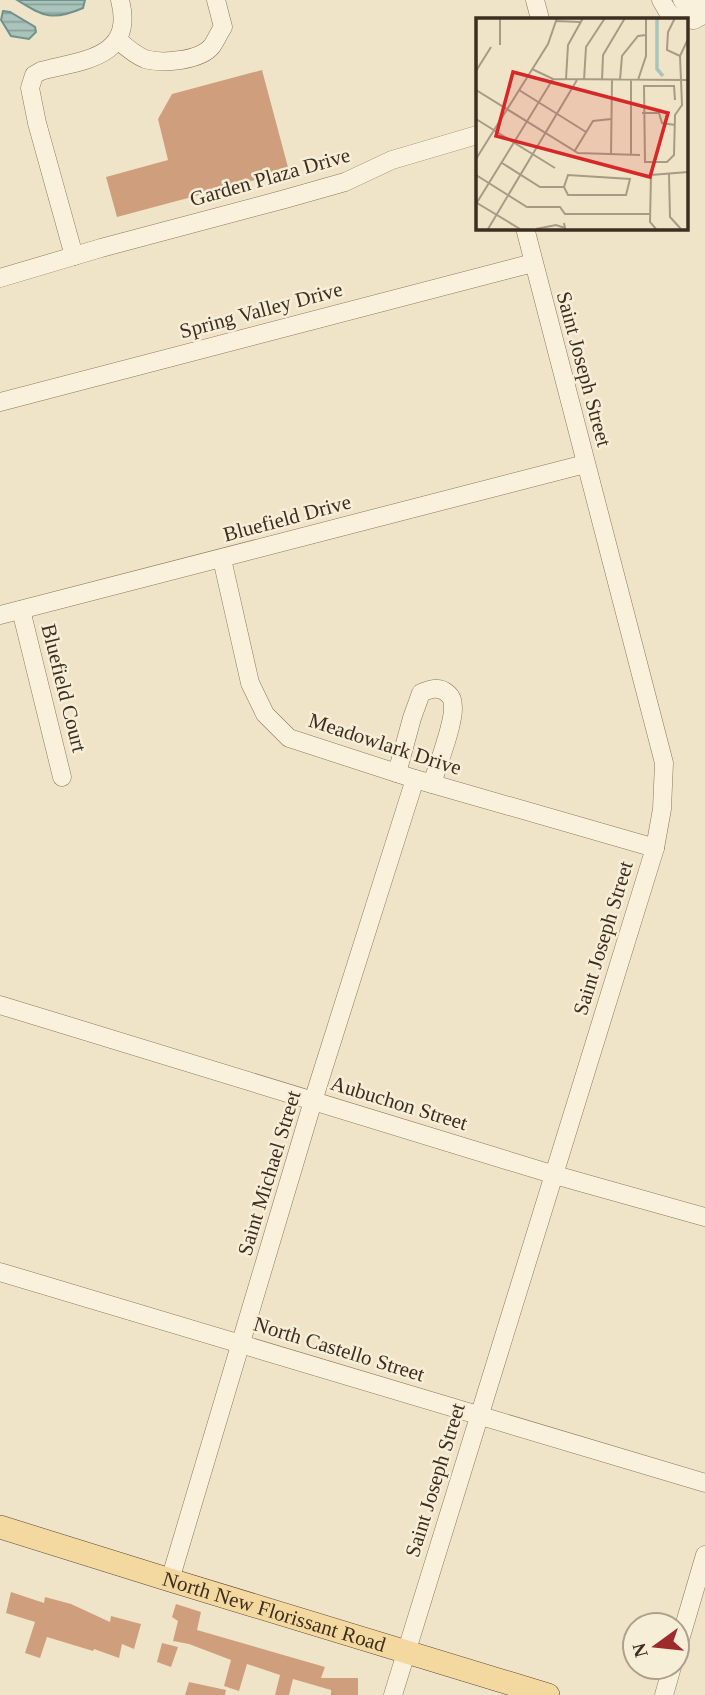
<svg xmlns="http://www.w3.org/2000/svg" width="705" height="1695" font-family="'Times New Roman',serif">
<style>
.water{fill:url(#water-rules);stroke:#6f938a;stroke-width:2}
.building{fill:#cf9f7d}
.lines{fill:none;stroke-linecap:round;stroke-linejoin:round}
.minor-casing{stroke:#8d765c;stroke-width:19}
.major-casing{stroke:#5b4430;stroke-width:24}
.minor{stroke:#faf1dc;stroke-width:18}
.major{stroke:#f3d9a0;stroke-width:23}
.labels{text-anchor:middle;stroke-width:5;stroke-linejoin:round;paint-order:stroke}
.street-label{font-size:21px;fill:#3d2e20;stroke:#f7eed8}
.inset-river{fill:none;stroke:#a9c4bc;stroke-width:3.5}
.inset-road{fill:none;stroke:#a89b85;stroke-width:2}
.view{fill:#d62828;fill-opacity:0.15;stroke:#d62828;stroke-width:3.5}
.inset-edge{fill:none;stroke:#3d2e20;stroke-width:3.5}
</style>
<defs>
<pattern id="water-rules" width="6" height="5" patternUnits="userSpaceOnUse" patternTransform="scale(1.75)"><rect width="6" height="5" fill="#a9c4bc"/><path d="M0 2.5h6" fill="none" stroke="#8ba098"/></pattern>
</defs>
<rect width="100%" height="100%" fill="#f0e4c8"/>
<!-- water -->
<g class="water">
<path d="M17 0H85L83 8C53 21 44 17 17 0Z"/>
<path d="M3 11 10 12 35 27 36 32 29 39 11 36 1 20Z"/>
</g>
<!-- building -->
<g class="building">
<path d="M262 70 289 171 117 217 106 177 168 160 158 119 172 94Z"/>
<path d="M11 1592 44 1603 45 1597 71 1604 110 1622 111 1616 141 1624 134 1649 122 1644 119 1658 94 1649 93 1651 47 1637 40 1658 25 1653 35 1622 6 1613Z"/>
<path d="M176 1604 201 1612 197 1630 325 1667 321 1678H358V1695H331V1690L293 1679 289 1695H275L280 1675 247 1664 239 1691 224 1686 231 1660 189 1644 173 1641 178 1621 172 1617Z"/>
<path d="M162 1643 178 1647 171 1667 157 1662Z"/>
<path d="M189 1682 226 1690 225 1695H185Z"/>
</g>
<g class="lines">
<defs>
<g id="minor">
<path d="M535 0 540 19"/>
<path d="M661 0 668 12 678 19"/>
<path d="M682 0 685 3 705 5"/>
<path d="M686 19 694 20 705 14"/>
<path d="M118 40C126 47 135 55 145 59 162 64 200 61 212 46 216 40 219 33 223 27L216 0"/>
<path d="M74 256 37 123 30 88 34 75 41 71C83 60 135 58 120 0"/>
<path d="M0 278 101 248 285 199 345 182 392 160 477 135"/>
<path d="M0 402 533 263"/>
<path d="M222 559 250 683 265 714 289 738 415 779 655 848"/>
<path d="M21 610 62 777"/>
<path d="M0 615 585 464"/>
<path d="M397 773 412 718 421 693C430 689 439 686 447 693 452 697 453 701 453 708 453 727 438 764 432 784"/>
<path d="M0 1005 555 1175 705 1217"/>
<path d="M0 1272 705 1483"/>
<path d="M170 1580 313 1101 415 779"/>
<path d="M677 1650 705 1555"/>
<path d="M393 1695 655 848 662 809 664 763 525 228"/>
<path d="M664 1695 672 1667"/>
</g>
<g id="major">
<path id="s1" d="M0 1527 170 1580 548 1695"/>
</g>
</defs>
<!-- minor casing -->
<use href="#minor" class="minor-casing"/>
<!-- major casing -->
<use href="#major" class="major-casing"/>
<!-- minor -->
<use href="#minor" class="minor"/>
<!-- major -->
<use href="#major" class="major"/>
</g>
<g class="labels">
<!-- street labels -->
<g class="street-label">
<text transform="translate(270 177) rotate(-16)" y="7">Garden Plaza Drive</text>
<text transform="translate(261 310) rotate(-15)" y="7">Spring Valley Drive</text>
<text transform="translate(584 369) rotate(75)" y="7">Saint Joseph Street</text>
<text transform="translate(287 518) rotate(-15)" y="7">Bluefield Drive</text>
<text transform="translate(64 688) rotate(76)" y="7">Bluefield Court</text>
<text transform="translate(385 744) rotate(18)" y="7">Meadowlark Drive</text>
<text transform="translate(603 938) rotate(-73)" y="7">Saint Joseph Street</text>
<text transform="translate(399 1103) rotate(17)" y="7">Aubuchon Street</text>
<text transform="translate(269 1173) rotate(-73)" y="7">Saint Michael Street</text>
<text transform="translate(339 1349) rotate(17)" y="7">North Castello Street</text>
<text transform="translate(435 1480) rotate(-73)" y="7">Saint Joseph Street</text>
<text dy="7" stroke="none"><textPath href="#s1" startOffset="287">North New Florissant Road</textPath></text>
</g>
</g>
<!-- overview -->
<g transform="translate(476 18)">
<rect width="212" height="212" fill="#f0e4c8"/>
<path class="inset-river" d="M181 0V51L187 58"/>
<path class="inset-road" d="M199 0 192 14 191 32 204 38M80 3 104 4M24 27V0M56 51 77 61 212 62M0 53 15 29M90 61 92 27 107 0M108 62 110 29 129 0M126 62 127 37 149 0M144 62 146 38 162 18 170 17M162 62 170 38V0M0 72 102 135 164 137M43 72 110 114M199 82 198 68H168L169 144H191L198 137 199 97 206 87 204 38 212 21M166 95H183L186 105 199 107M0 101 79 150M98 134 117 103 135 101M135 137 136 62M155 137V62M0 141 72 26 81 0M26 145 64 169H88L92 177H150L154 161 92 157 88 169M193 156 194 199 205 211M0 157 51 189H84L89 196H174M1 185 44 211M0 186 77 61M12 211 101 62M60 211 80 207 89 210 88 205M180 211 174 204 175 157 212 154"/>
<path class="view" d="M37 54 192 95 174 159 20 118Z"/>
<rect width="212" height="212" class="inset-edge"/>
</g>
<!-- north arrow -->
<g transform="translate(656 1646) rotate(255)"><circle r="33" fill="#f7eed8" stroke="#ada18e" stroke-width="2"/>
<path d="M0-5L12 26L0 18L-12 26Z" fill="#9e2a2b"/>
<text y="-10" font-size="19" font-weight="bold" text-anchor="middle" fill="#3d2e20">N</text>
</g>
</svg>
